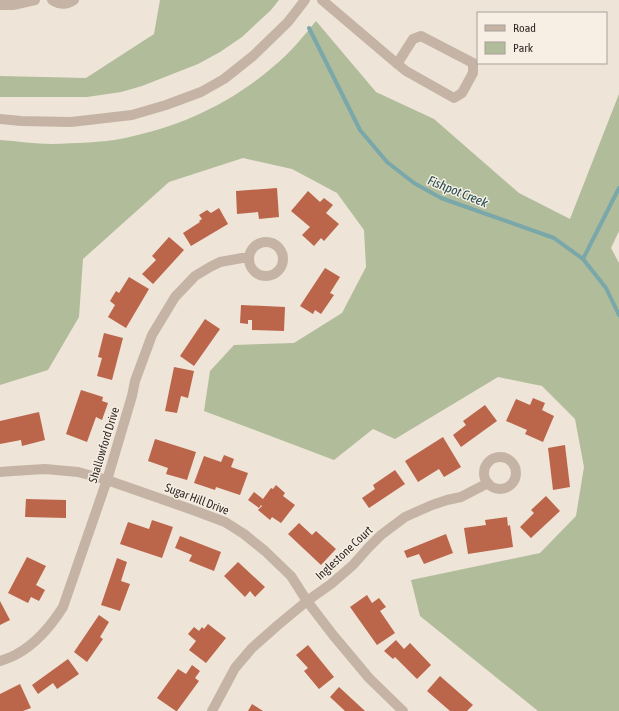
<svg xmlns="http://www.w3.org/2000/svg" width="619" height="711" font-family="'Asap Condensed',sans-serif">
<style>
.green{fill:#b1bc9a}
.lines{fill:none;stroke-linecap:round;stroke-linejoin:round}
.stream{stroke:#7aa7a9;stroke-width:4}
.building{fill:#bb654a}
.minor{stroke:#c5b4a6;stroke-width:10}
.labels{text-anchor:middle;stroke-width:3;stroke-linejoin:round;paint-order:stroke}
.street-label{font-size:12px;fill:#322a26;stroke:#f7eee4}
.water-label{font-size:13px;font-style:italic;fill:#204c4f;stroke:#f7eee4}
</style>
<rect width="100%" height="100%" fill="#eee4d8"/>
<!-- green -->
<g class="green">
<path d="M160 0H279L271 10 242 37 220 52 198 64 142 86 121 92 87 97H0V76L86 78 154 34Z"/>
<path d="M316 21 376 92 434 119 519 193 570 219 619 94V231L611 248 619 263V711H538L420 616 411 580 540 553 576 516 584 467 575 419 542 386 498 377 395 439 373 429 334 460 204 411 210 371 234 345 294 343 342 313 366 267 364 230 337 193 292 169 243 158 169 182 83 259 79 317 48 370 0 385V140C17 141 35 144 52 144 76 143 101 143 125 138 180 127 232 103 274 66 290 53 303 37 316 21Z"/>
</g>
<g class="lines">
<!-- stream -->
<g class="stream">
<path d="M309 28 360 130 387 162 414 183 441 198 554 238 583 259 606 288 619 315"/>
<path d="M583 259 619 188"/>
</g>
</g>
<!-- building -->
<g class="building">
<path d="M277 188 279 217 259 219 258 212 237 214 236 191Z"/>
<path d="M308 191 320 202 324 198 333 205 326 213 339 224 324 241 321 238 314 246 302 235 310 227 291 211Z"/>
<path d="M219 208 228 224 191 246 183 233 200 222 199 221 202 219 199 215 207 210 211 213Z"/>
<path d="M169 237 184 250 153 284 142 274 156 260 152 256Z"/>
<path d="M325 268 340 277 330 293 334 295 321 314 315 310 313 314 300 306Z"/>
<path d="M129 277 149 289 126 328 108 317 115 305 110 301 116 291 119 293Z"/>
<path d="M241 305 285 307 284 331 252 330V320H248V324L240 323Z"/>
<path d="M205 319 220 329 194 366 180 356Z"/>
<path d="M104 333 123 338 112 380 97 376 102 358 98 357Z"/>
<path d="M174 367 194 371 188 398 181 396 177 413 165 411Z"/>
<path d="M81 390 103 397 102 401 108 403 102 420 96 417 87 442 66 434Z"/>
<path d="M533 398 545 403 542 410 554 416 543 442 525 434 527 430 506 421 516 399 530 405Z"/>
<path d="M485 405 497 421 461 447 453 435 466 425 463 421Z"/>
<path d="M39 412 45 440 22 446 21 440 0 444V421Z"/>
<path d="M443 437 461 467 444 477 439 469 418 482 405 461Z"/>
<path d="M155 439 196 452 187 480 166 474 168 468 148 461Z"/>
<path d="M565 445 570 487 553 490 548 448Z"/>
<path d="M224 455 234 459 231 467 248 473 240 495 216 487 215 490 194 483 204 456 221 462Z"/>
<path d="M395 470 405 484 369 508 362 498 375 489 373 485Z"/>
<path d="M276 485 285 493 283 496 295 505 281 523 272 517 270 520 258 510 262 506 261 505 259 508 248 500 254 492 263 499 271 488 273 489Z"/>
<path d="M546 496 560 511 531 538 520 527 534 513 531 510Z"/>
<path d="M26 499 66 500V518L25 517Z"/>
<path d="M507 517 508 526 510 525 513 547 468 554 464 528 486 525 485 520Z"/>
<path d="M152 520 173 527 162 558 120 544 128 522 149 529Z"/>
<path d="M299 523 312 535 316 531 336 549 321 565 288 534Z"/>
<path d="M446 534 453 553 424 564 419 554 407 558 404 551Z"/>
<path d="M180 536 221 552 214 571 189 561 192 555 175 548Z"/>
<path d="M27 557 46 566 36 585 45 590 39 601 31 597 28 603 8 593Z"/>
<path d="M117 558 127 562 121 581 130 584 120 611 101 605Z"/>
<path d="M238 562 265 587 255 597 250 591 245 597 224 576Z"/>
<path d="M367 595 372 603 379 598 386 607 380 611 395 633 377 645 350 607Z"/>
<path d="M0 601 10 620 0 625Z"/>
<path d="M99 615 109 622 100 637 103 639 87 662 74 652Z"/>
<path d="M208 624 226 638 206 663 189 650 196 641 188 634 194 627 199 631 202 627 204 629Z"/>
<path d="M396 640 404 649 410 643 431 665 417 679 395 657 393 659 384 651Z"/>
<path d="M308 645 334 677 319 689 304 671 308 668 296 655Z"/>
<path d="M68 659 79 674 57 689 53 683 38 694 32 685Z"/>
<path d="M192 665 200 671 195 678 199 681 177 711H176L157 698 178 669 186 674Z"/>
<path d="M440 676 473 705 467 711H450L427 691Z"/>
<path d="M20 684 31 708 23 711H0V694Z"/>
<path d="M339 687 365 711H345L330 697Z"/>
<path d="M252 704 263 711H248Z"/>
</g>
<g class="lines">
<!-- minor -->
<g class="minor">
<path d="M52 0C60 5 67 5 74 0"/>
<path d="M322 0 395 62 406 71 454 98 462 93 473 73V63L421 36 413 39 397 64"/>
<path d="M0 5H13L35 0"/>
<path d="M0 119 21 121 71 122 132 115 166 105 201 92 224 79 253 56 288 22 305 0"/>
<circle cx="266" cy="259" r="17"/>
<circle cx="500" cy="473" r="16"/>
<path d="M0 472 13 471 45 469 78 472 107 480 193 510 225 522 244 534 265 551 291 576 307 601 333 635 369 678 403 711"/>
<path d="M0 661C6 659 12 657 17 654 37 643 51 626 63 607L107 480 132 396 135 381 152 335 175 297 195 276 210 267 220 262 242 258H249"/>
<path d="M212 711 235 668 252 648 278 625 307 601 331 584 353 565 368 548 381 535 405 517 432 505 447 500 461 497 488 483"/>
</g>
</g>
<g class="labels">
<!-- street labels -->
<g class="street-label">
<text transform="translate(104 445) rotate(-73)" y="4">Shallowford Drive</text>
<text transform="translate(197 499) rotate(21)" y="4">Sugar Hill Drive</text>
<text transform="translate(344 553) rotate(-43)" y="4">Inglestone Court</text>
</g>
<!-- water labels -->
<g class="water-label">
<text transform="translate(458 191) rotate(22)" y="5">Fishpot Creek</text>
</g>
</g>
<!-- legend -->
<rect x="477" y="12" width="130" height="52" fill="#f7eee4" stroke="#a8a098"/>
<rect x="485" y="25" width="20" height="6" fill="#c5b4a6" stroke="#a8a098"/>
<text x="513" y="32" font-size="12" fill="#322a26">Road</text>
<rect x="485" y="42" width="20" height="12" fill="#b1bc9a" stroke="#a8a098"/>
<text x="513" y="52" font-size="12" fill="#322a26">Park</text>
</svg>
